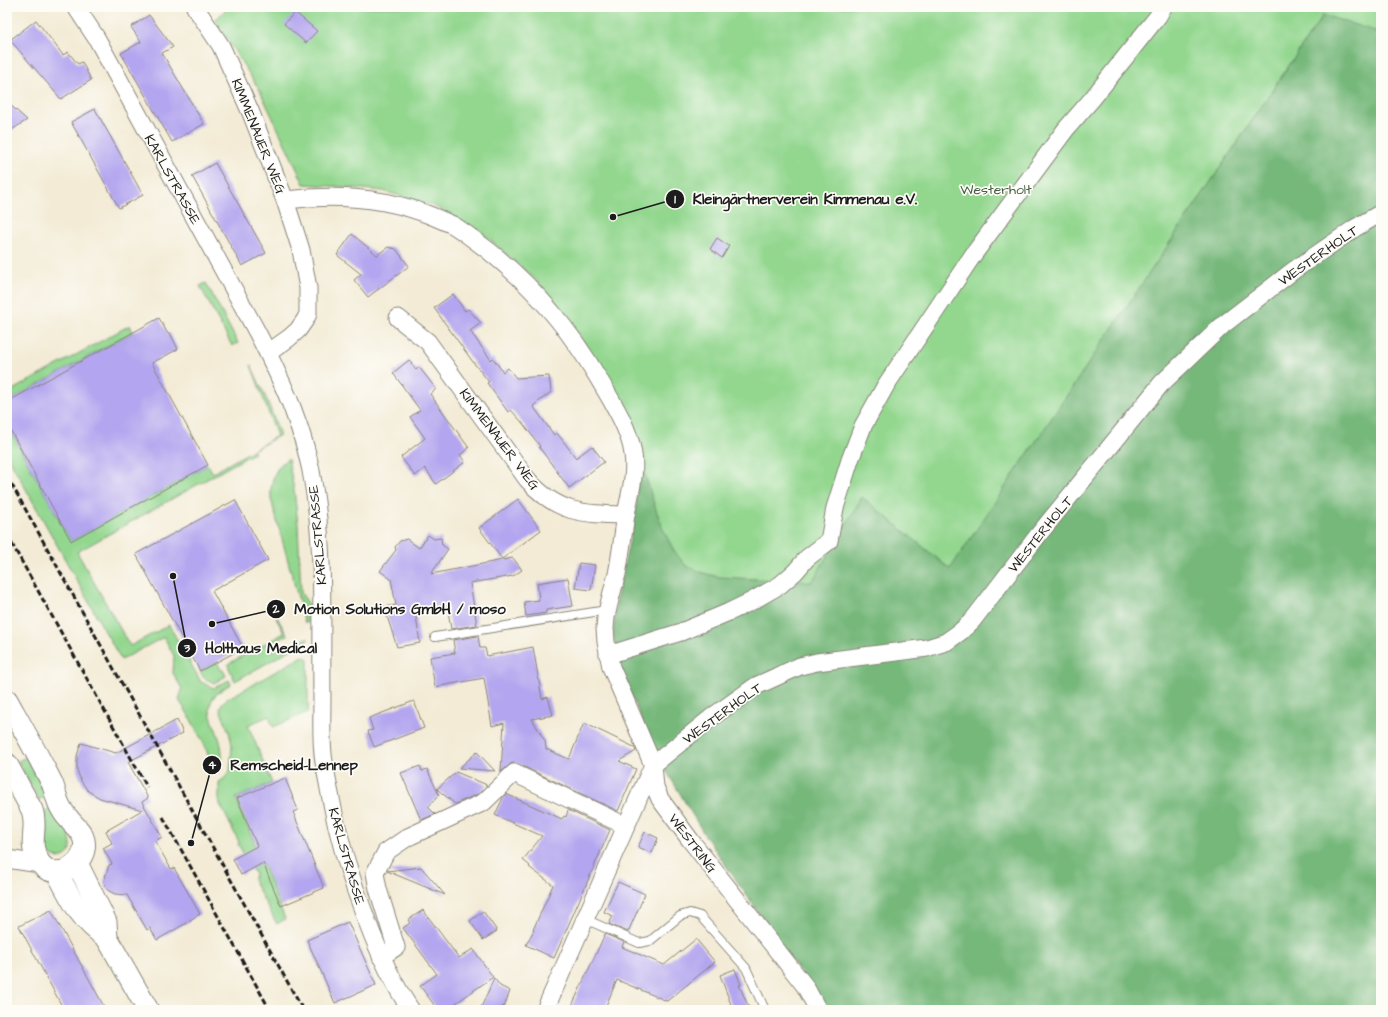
<svg xmlns="http://www.w3.org/2000/svg" width="1388" height="1017" font-family="'Architects Daughter',sans-serif">
<style>
.green{fill:#93d78f;stroke:#587a56}
.forest{fill:#76b87a;stroke:#496a4b}
.building{fill:#b3a5ef}
.lines{fill:none;stroke-linecap:round;stroke-linejoin:round}
.service-casing{stroke:#888478;stroke-width:10}
.minor-casing{stroke:#888478;stroke-width:19}
.tertiary-casing{stroke:#888478;stroke-width:23}
.service{stroke:#fff;stroke-width:8}
.minor{stroke:#fff;stroke-width:17}
.tertiary{stroke:#fff;stroke-width:21}
.rail{stroke:#1c1c1c;stroke-width:3;stroke-dasharray:6 3;stroke-linecap:butt}
.labels{text-anchor:middle;stroke-width:3.5;stroke-linejoin:round;paint-order:stroke}
.street-label{font-size:14px;fill:#1c1c1c;stroke:#fdfcf7}
.park-label{font-size:14px;fill:#465d44;stroke:#fdfcf7}
.leader{fill:none;stroke:#1c1c1c;stroke-width:1.5}
.callout-dot{fill:#1c1c1c;stroke:#fdfcf7;stroke-width:1.5}
.mark-label{font-size:12px;text-anchor:middle;font-weight:bold;fill:#fff}
.callout-label{font-size:15px;text-anchor:middle;font-weight:bold;fill:#1c1c1c;stroke:#fdfcf7;stroke-width:3.5;stroke-linejoin:round;paint-order:stroke}
</style>
<rect width="100%" height="100%" fill="#fdfcf7"/>
<filter id="ink" filterUnits="userSpaceOnUse"><feTurbulence type="fractalNoise" baseFrequency=".025" numOctaves="2"/><feDisplacementMap in="SourceGraphic" scale="8" xChannelSelector="R" yChannelSelector="G"/><feConvolveMatrix kernelMatrix="1 2 1 2 8 2 1 2 1" color-interpolation-filters="sRGB"/></filter>
<filter id="wash" filterUnits="userSpaceOnUse"><feTurbulence type="fractalNoise" baseFrequency=".012" numOctaves="4" result="noise"/><feDisplacementMap in="SourceGraphic" scale="16" xChannelSelector="R" yChannelSelector="G"/><feGaussianBlur stdDeviation="0.9" result="paint"/><feColorMatrix in="noise" values="0 0 0 0 0 0 0 0 0 0 0 0 0 0 0 0 0 1.4 0 .05"/><feComposite in="paint" operator="in"/></filter>
<g filter="url(#wash)">
<rect width="100%" height="100%" fill="#f3ebd5"/>
<!-- green -->
<g class="green">
<path d="M229 7H1381V39L951 578 814 587 706 577 684 569 670 552 597 360 536 280 481 232 432 205 383 191 344 187 304 184 260 91 215 20Z"/>
<path d="M206 283 238 343 232 346 200 286Z"/>
<path d="M130 325 133 332 7 402V393Z"/>
<path d="M251 365 267 400 280 435 253 450 254 453 77 552 130 646 169 625 201 682 214 688 229 680 231 684C189 706 223 724 222 757 222 763 222 767 218 772L214 773 205 746 188 714 179 700 182 689 173 673 174 656 164 637 121 660 7 455V425L71 541 208 465 213 473 277 436Z"/>
<path d="M288 459 294 490 298 524 301 593 308 603V623H305L271 499C270 485 274 466 288 459Z"/>
<path d="M277 617 287 635 273 642V645L276 644 277 646 281 644 285 651 306 638H308V640L235 681 229 668 228 664 284 633 276 618Z"/>
<path d="M303 656 308 659V712L273 727 269 716 248 725 272 783 236 798 285 919 277 924 253 880 255 874 238 844 239 842 219 802V782L225 778 230 771 232 745 229 732 220 709 222 703 227 699Z"/>
<path d="M217 662 221 670H223L226 676 214 683 204 678 200 671Z"/>
<path d="M26 757 47 795 39 800 18 761Z"/>
<path d="M54 807C60 818 70 831 71 844 73 858 51 864 47 849 45 843 47 834 47 828 47 822 46 817 44 812Z"/>
</g>
<!-- forest -->
<path class="forest" d="M1323 15 1381 33V1010H821L809 985 704 834 654 750 619 666 613 633 617 596 636 512 638 452 656 510 664 531 674 551 686 566 703 573 719 577 812 582 862 497 950 569Z"/>
<g id="blocks">
<!-- building -->
<g class="building">
<path d="M295 12 317 31 306 43 284 24Z"/>
<path d="M149 15 173 47 162 53 204 124 172 142 121 53 141 42 131 27Z"/>
<path d="M36 20 63 55 68 52 78 64 82 62 91 80 61 99 10 40Z"/>
<path d="M7 102 27 120 7 133Z"/>
<path d="M95 109 143 195 119 208 71 122Z"/>
<path d="M215 163 266 253 242 266 192 176Z"/>
<path d="M352 234 377 255 388 247 396 249 409 266 368 297 354 280 361 274 337 255Z"/>
<path d="M717 238 729 246 722 258 710 249Z"/>
<path d="M453 294 465 311 468 309 481 323 470 331 491 360 493 358 503 372 508 368 516 378 549 376 551 392 533 406 554 435 557 433 576 458 592 446 604 462 569 488 539 447 540 446 521 421 511 410 508 412 487 383 489 382 473 362 434 308Z"/>
<path d="M159 318 168 334 170 333 178 349 152 363 208 465 71 541 7 424V402Z"/>
<path d="M409 360 416 370 419 367 436 389 430 394 469 448 460 455 465 462 436 484 425 468 415 476 401 457 425 438 410 417 420 410 393 373Z"/>
<path d="M518 499 541 530 502 559 479 528Z"/>
<path d="M235 500 268 560 212 591 243 648 200 671 136 554Z"/>
<path d="M428 535 434 539 441 538 442 545 448 549 431 574 513 558 522 570 513 576 470 583 477 625 451 629 447 605 415 610 420 643 397 647 384 607 396 605 391 579 380 571 396 550 395 547 400 541 407 539 419 548Z"/>
<path d="M579 563 595 565 591 590 575 588Z"/>
<path d="M568 578 573 606 546 610V613L526 616 524 602 539 600 537 583Z"/>
<path d="M478 636 480 648H485L487 656 533 647 542 699 548 697 553 715 532 719 545 741 546 749 569 759 584 723 634 747 636 751 619 761 636 769 618 811 518 764 512 763 501 772 504 723 492 726 484 678 435 687 430 657 455 653 453 640Z"/>
<path d="M414 701 424 728 374 747 368 731 373 730 369 718Z"/>
<path d="M177 720 183 733 128 762 148 798 142 802 162 837 155 841 171 869 174 868 200 914 190 920V921L157 940 150 928 147 930 127 895 115 894 109 891 105 886 104 881 109 865 112 864 103 848 112 843 106 831 142 810 100 798 88 791 81 781 77 770V756L81 743 116 753Z"/>
<path d="M477 752 495 771 459 768Z"/>
<path d="M420 766 422 771 427 769 439 795 428 807 435 814 421 820 401 773Z"/>
<path d="M456 772 487 785 478 794 455 804 437 789Z"/>
<path d="M285 778 298 810 293 812 324 888 281 906 263 863 241 875 233 859 257 846 237 798Z"/>
<path d="M506 794 562 819 564 816 566 817 568 810 610 830 554 958 526 945 534 930H533L553 885 529 867 530 866 523 860 542 836 495 815 503 798Z"/>
<path d="M645 832 658 838 652 853 638 847Z"/>
<path d="M421 867 445 895 387 871Z"/>
<path d="M618 882 645 894 628 932 609 924 613 916 604 912Z"/>
<path d="M51 910 106 1010H64L19 926Z"/>
<path d="M423 910 459 958 473 949 493 977 446 1010H438L420 986 437 974 403 928 410 923 408 920Z"/>
<path d="M483 911 497 931 483 940 470 921Z"/>
<path d="M348 922 376 985 335 1003 307 940Z"/>
<path d="M605 934 624 942 622 947 664 965 696 939 715 962 667 1001 617 980 604 1010H570Z"/>
<path d="M735 969 741 985H739L750 1010H733L720 975Z"/>
<path d="M494 978 500 986 510 991 504 1007 503 1006 501 1010H480Z"/>
</g>
</g>
</g>
<g filter="url(#ink)">
<use href="#blocks" fill-opacity="0" stroke="#888478" stroke-width="1"/>
<g class="lines">
<defs>
<g id="service">
<path d="M435 637 607 610"/>
<path d="M585 919 639 943 650 941 680 916 690 913 700 916 746 968 765 1010"/>
</g>
<g id="minor">
<path d="M76 7 97 39 257 332C283 382 306 432 314 488 325 557 321 627 322 697 322 716 321 735 323 754 324 765 327 777 329 789 337 834 350 878 367 921 379 953 392 982 411 1010"/>
<path d="M195 7 221 46 251 113 285 200 301 250 308 288V314L305 320 298 330 289 338 268 353"/>
<path d="M285 200C334 194 386 197 432 216 439 219 446 222 453 225 466 233 477 242 489 251 534 287 568 327 597 376 610 398 630 429 633 454 636 474 630 494 626 514 623 534 621 554 617 574 613 588 609 603 606 617L605 628 606 642 611 667 653 765 655 787 660 799 691 841 805 986 818 1010"/>
<path d="M398 318 428 342 527 479C557 514 584 514 626 515"/>
<path d="M608 655 681 632 729 612 752 601 780 585 795 572 807 558 829 541 835 508 850 460 863 426 886 385 973 255 1066 129 1092 99 1158 16 1163 7"/>
<path d="M7 859 40 864"/>
<path d="M381 957 396 947 378 889 375 873 386 852 408 837 484 802 514 773 626 826"/>
<path d="M545 1010 653 765 712 717 756 686 800 666 817 662 927 648 946 642 960 632 972 621 1039 534 1161 384 1223 325 1294 270 1355 228 1381 213"/>
</g>
<g id="tertiary">
<path d="M7 700C22 727 38 755 52 783 55 790 56 798 60 806 62 810 65 815 68 818 74 826 82 831 84 840 89 864 55 884 40 863 26 844 39 829 32 810L7 764"/>
<path d="M77 863 106 922 107 938 148 1010"/>
<path d="M57 872C71 899 80 920 107 938"/>
</g>
</defs>
<!-- service casing -->
<use href="#service" class="service-casing"/>
<!-- minor casing -->
<use href="#minor" class="minor-casing"/>
<!-- tertiary casing -->
<use href="#tertiary" class="tertiary-casing"/>
<!-- service -->
<use href="#service" class="service"/>
<!-- minor -->
<use href="#minor" class="minor"/>
<!-- tertiary -->
<use href="#tertiary" class="tertiary"/>
<!-- rail -->
<g class="rail">
<path d="M7 476 303 1010"/>
<path d="M7 535 147 787"/>
<path d="M163 817 270 1010"/>
</g>
</g>
</g>
<g class="labels">
<!-- street labels -->
<g class="street-label">
<text transform="translate(259 136) rotate(68)" y="5">KIMMENAUER WEG</text>
<text transform="translate(173 179) rotate(61)" y="5">KARLSTRASSE</text>
<text transform="translate(1318 255) rotate(-35)" y="5">WESTERHOLT</text>
<text transform="translate(500 439) rotate(53)" y="5">KIMMENAUER WEG</text>
<text transform="translate(1040 534) rotate(-51)" y="5">WESTERHOLT</text>
<text transform="translate(317 535) rotate(-95)" y="5">KARLSTRASSE</text>
<text transform="translate(722 713) rotate(-36)" y="5">WESTERHOLT</text>
<text transform="translate(693 843) rotate(53)" y="5">WESTRING</text>
<text transform="translate(347 856) rotate(74)" y="5">KARLSTRASSE</text>
</g>
<!-- park labels -->
<g class="park-label">
<text x="996" y="194">Westerholt</text>
</g>
</g>
<!-- callouts -->
<path class="leader" d="M613 217L675 199M212 624L276 609M173 576L187 648M191 843L212 765"/>
<g class="callout-dot">
<circle cx="613" cy="217" r="4"/>
<circle cx="212" cy="624" r="4"/>
<circle cx="173" cy="576" r="4"/>
<circle cx="191" cy="843" r="4"/>
<circle cx="675" cy="199" r="10"/>
<circle cx="276" cy="609" r="10"/>
<circle cx="187" cy="648" r="10"/>
<circle cx="212" cy="765" r="10"/>
</g>
<g class="mark-label">
<text x="675" y="203">1</text>
<text x="276" y="613">2</text>
<text x="187" y="652">3</text>
<text x="212" y="769">4</text>
</g>
<g class="callout-label">
<text x="805" y="204">Kleingärtnerverein Kimmenau e.V.</text>
<text x="400" y="614">Motion Solutions GmbH / moso</text>
<text x="261" y="653">Holthaus Medical</text>
<text x="294" y="770">Remscheid-Lennep</text>
</g>
<!-- margin -->
<rect width="1388" height="1017" fill="none" stroke="#fdfcf7" stroke-width="24"/>
</svg>
